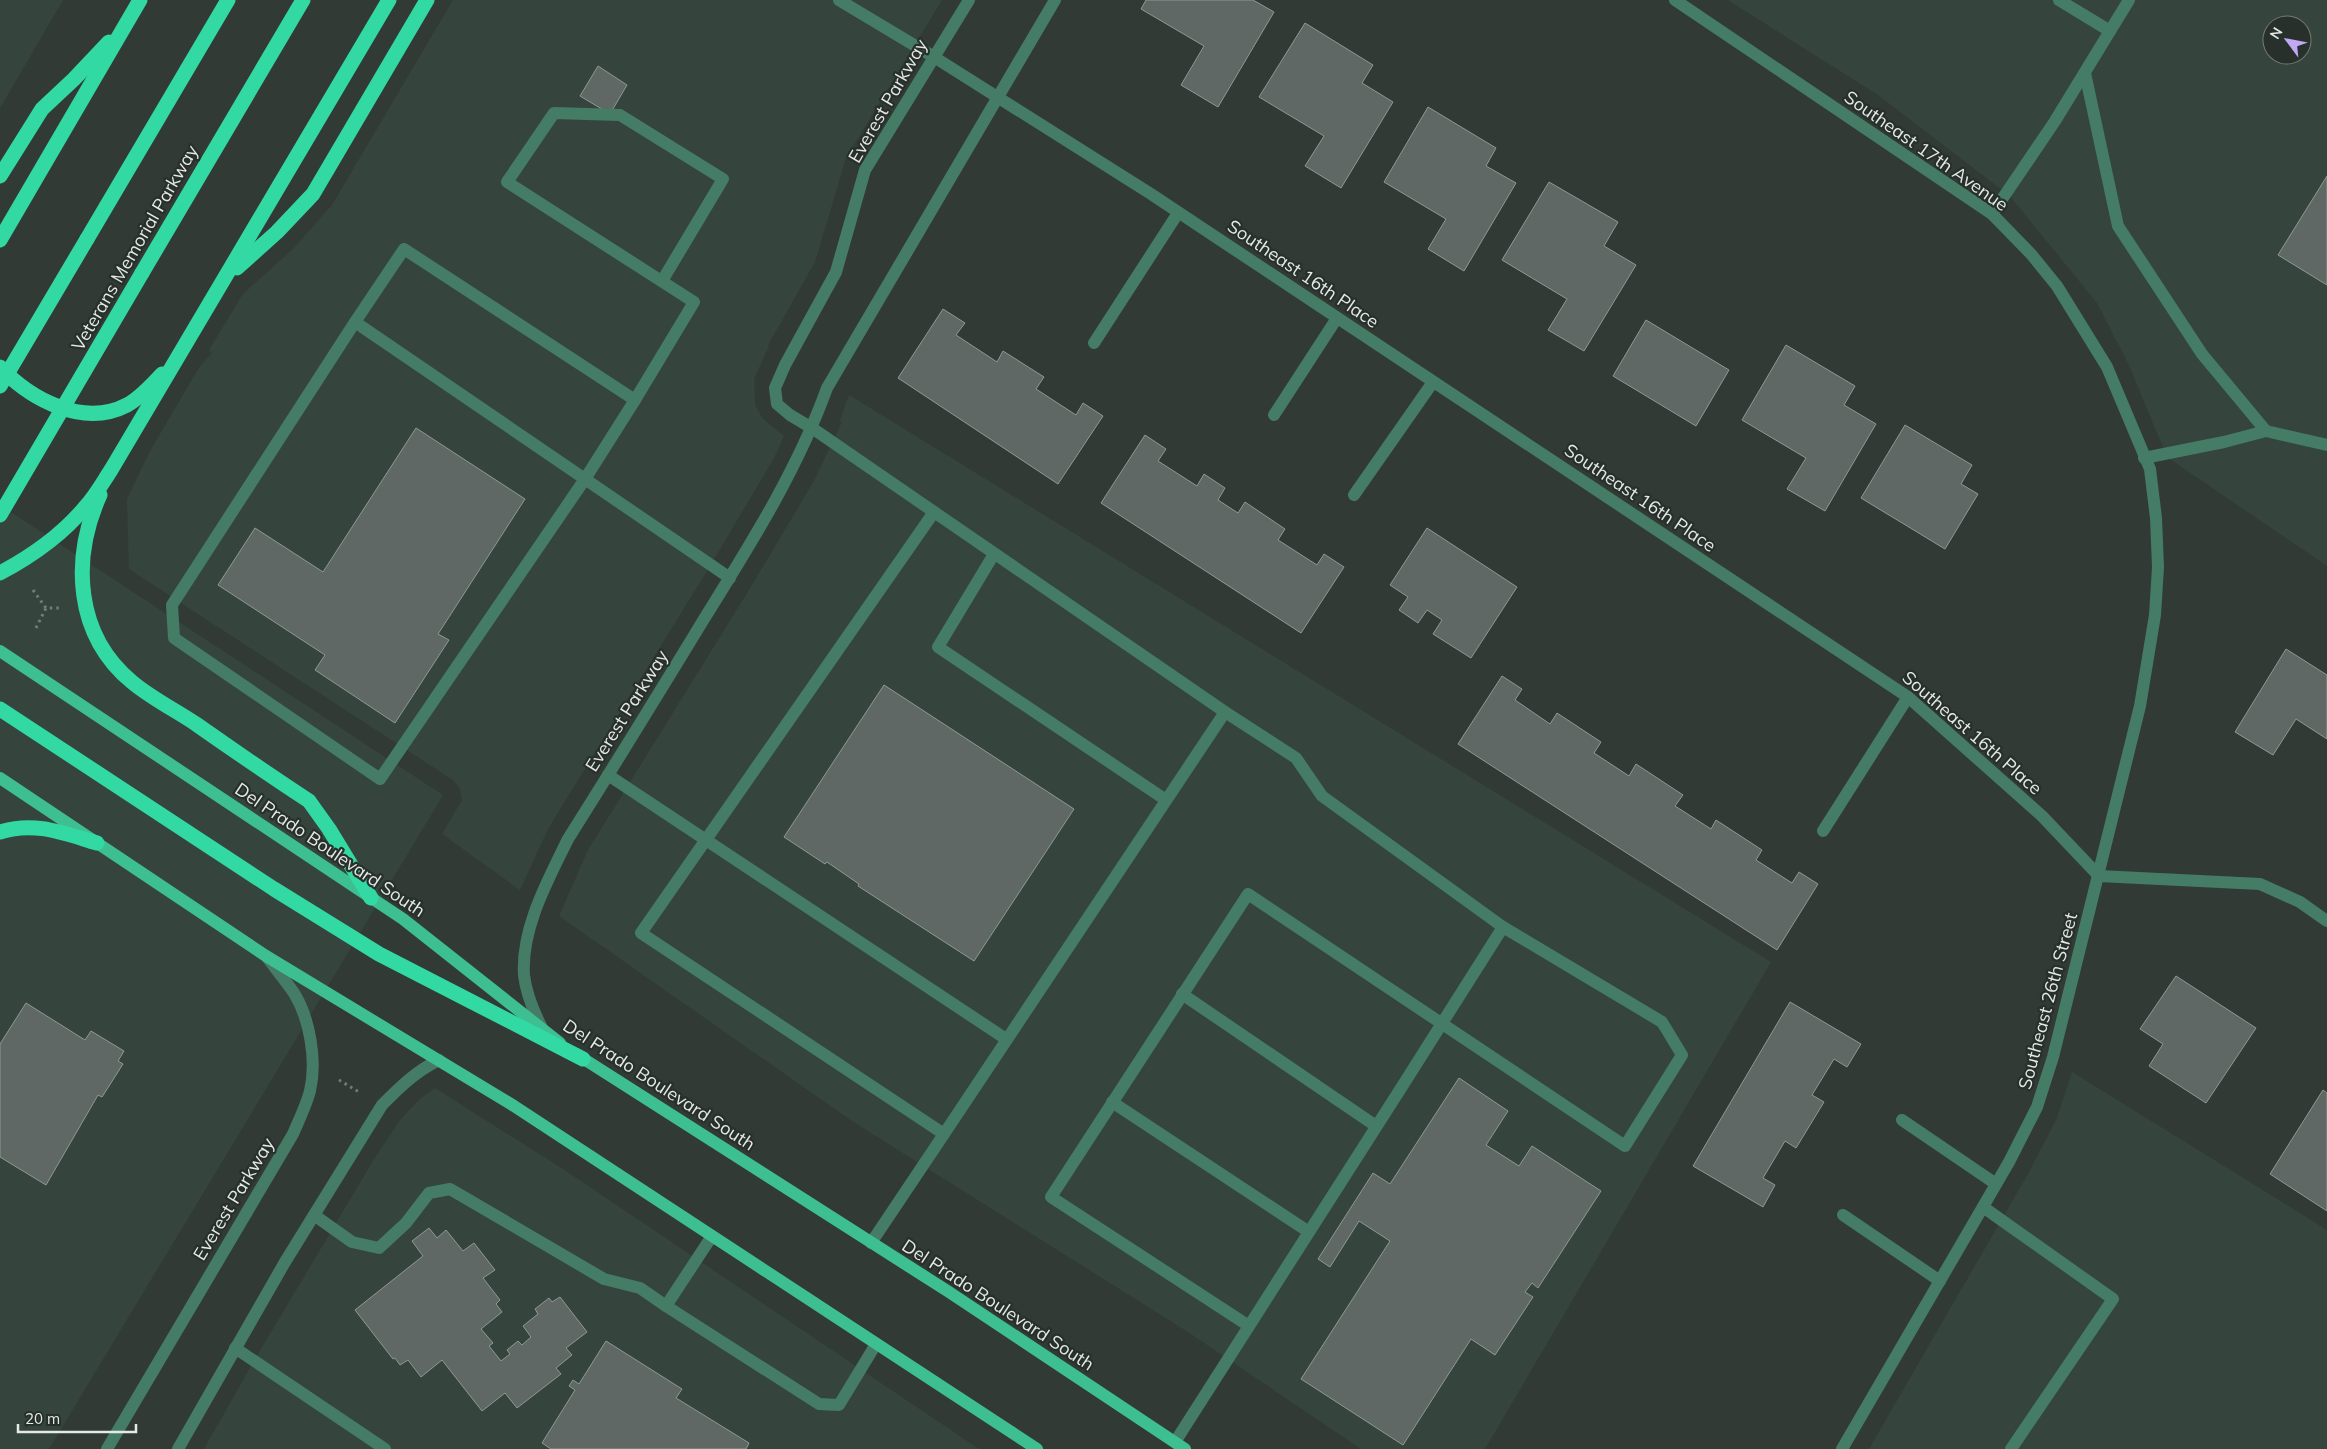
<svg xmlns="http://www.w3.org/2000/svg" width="2327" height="1449" font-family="Mulish,sans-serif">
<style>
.built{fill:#35453e;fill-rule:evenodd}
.building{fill:#5f6864;stroke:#8f9994}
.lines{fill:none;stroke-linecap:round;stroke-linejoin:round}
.path{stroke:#757c78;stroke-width:3;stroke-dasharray:2.5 4;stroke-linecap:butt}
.minor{stroke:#457c66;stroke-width:12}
.major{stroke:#3ebf91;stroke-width:12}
.highway{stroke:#32d9a3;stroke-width:15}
.highway-bridge{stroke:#32d9a3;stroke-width:15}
.labels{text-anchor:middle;stroke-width:4.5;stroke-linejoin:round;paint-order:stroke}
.street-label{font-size:18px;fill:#e5eae8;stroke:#28302c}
</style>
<rect width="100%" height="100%" fill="#323a36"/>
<!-- built -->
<g class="built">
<path d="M0 0H63L0 108Z"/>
<path d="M453 0H942L846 158 815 262 768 345 769 346 754 379 755 405 763 419 784 436 774 458 710 566 549 827 520 890 442 834 462 800 460 789 453 780 129 569 127 499 150 451 200 366 212 353 209 350 243 294 293 249 332 205Z"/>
<path d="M1728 0H2327V566L2167 457 2128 363 2097 303 2010 196 1878 95ZM2272 25H2302V55H2272Z"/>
<path d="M849 395 1771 962 1485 1449H1361L1188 1332 852 1121 559 916 588 850 749 590 814 481 842 422 840 420Z"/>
<path d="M0 505 443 795 49 1449H0Z"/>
<path d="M2072 1072 2327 1230V1449H1869L2028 1174 2057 1118Z"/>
<path d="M435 1088 572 1175 979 1449H204L255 1359 376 1156 401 1119 420 1099Z"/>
</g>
<!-- building -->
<g class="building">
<path d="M1146 0H1253L1274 12 1218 107 1181 85 1204 46 1141 9Z"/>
<path d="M1305 23 1373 65 1362 83 1393 102 1341 188 1305 166 1324 136 1259 97Z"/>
<path d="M598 66 627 85 610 114 580 96Z"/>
<path d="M1428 107 1496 148 1486 166 1516 183 1464 271 1428 249 1446 219 1384 182Z"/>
<path d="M2327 176V285L2278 255Z"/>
<path d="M1549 182 1618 222 1604 246 1636 265 1584 351 1548 330 1567 299 1502 260Z"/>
<path d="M943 309 965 323 956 335 997 362 1003 351 1044 377 1036 389 1076 415 1083 403 1103 416 1058 484 898 378Z"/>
<path d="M1646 320 1729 370 1696 426 1613 376Z"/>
<path d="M1786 345 1855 386 1844 405 1876 424 1825 511 1787 489 1806 458 1742 420Z"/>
<path d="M1905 425 1972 465 1961 484 1978 494 1945 549 1861 498Z"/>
<path d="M416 428 525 499 438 634 449 640 395 723 315 670 325 655 218 585 255 528 323 572Z"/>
<path d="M1145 435 1166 449 1158 461 1197 486 1204 474 1225 488 1218 500 1238 513 1245 502 1285 529 1278 540 1317 565 1324 554 1344 567 1301 633 1101 503Z"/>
<path d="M1427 528 1517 587 1471 658 1433 634 1442 620 1427 610 1418 623 1399 610 1408 597 1390 585Z"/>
<path d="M2286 649 2327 675V739L2296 719 2273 755 2235 732Z"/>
<path d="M1502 676 1522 689 1515 700 1550 724 1557 713 1601 742 1594 753 1629 776 1636 764 1683 795 1675 806 1711 829 1716 820 1762 850 1756 860 1792 883 1799 872 1818 884 1777 950 1458 744Z"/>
<path d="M884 685 1074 809 974 961 858 886 859 884 827 862 825 864 784 837Z"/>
<path d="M2176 976 2256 1028 2206 1103 2149 1066 2163 1044 2140 1029Z"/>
<path d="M1790 1002 1861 1044 1847 1067 1834 1059 1812 1095 1824 1102 1796 1148 1785 1141 1763 1178 1775 1185 1763 1207 1693 1166Z"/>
<path d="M26 1003 85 1040 91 1031 124 1051 118 1061 123 1064 102 1097 98 1095 46 1185 0 1157V1044Z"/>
<path d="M1459 1078 1508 1111 1486 1145 1519 1166 1532 1146 1601 1191 1538 1288 1532 1283 1525 1292 1533 1297 1495 1355 1471 1339 1403 1445 1301 1379 1390 1241 1359 1221 1330 1267 1318 1259 1373 1173 1390 1184Z"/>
<path d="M2323 1090 2327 1093V1211L2270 1174Z"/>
<path d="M429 1228 437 1238 446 1230 463 1251 474 1243 495 1270 483 1278 500 1300 496 1304 502 1312 481 1329 493 1343 489 1346 501 1361 510 1354 507 1350 518 1341 522 1345 531 1337 523 1326 538 1314 535 1309 549 1298 552 1302 560 1297 587 1332 566 1348 572 1355 556 1368 561 1374 517 1408 505 1393 482 1411 442 1360 421 1377 408 1360 400 1365 395 1358 393 1359 355 1310 423 1256 412 1241Z"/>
<path d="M606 1341 682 1389 676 1398 749 1443 746 1449H551L542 1443 575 1390 569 1386 573 1380 579 1384Z"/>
</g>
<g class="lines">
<!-- path -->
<g class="path">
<path d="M33 590 46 608H59"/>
<path d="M36 628 46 608"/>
<path d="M339 1080 359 1092"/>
</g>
<!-- minor -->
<g class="minor">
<path d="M839 0 934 57 1151 194 1908 697 2042 816 2099 876 2260 884 2300 902 2327 921"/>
<path d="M969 0 865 170 836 272 785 365 775 388 777 404 790 415 812 428 1225 712 1296 758 1322 796 1503 927"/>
<path d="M1675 0 1992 214 2031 254 2057 286 2107 367 2150 469 2156 518 2158 567 2155 615 2140 706 2053 1057 2037 1107 2009 1162 1842 1449"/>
<path d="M2110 31 2129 0"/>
<path d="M2085 73 2118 226 2202 354 2266 431 2224 442 2144 458"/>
<path d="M1992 214 2055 121 2110 31 2059 0"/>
<path d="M355 322 172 605 174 638 380 779 585 479 635 400 404 249 355 322 730 578"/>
<path d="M1094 343 1178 213"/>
<path d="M635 400 694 302 507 182 554 113 620 115 723 179 662 281"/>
<path d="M1274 415 1337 318"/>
<path d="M2266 431 2327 445"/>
<path d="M1354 495 1433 382"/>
<path d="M934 512 641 933 944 1134 1225 712"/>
<path d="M994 554 938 647 1166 800"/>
<path d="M608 775 1006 1039"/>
<path d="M1823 831 1908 697"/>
<path d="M1182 994 1376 1126"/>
<path d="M541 1026C533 1010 526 993 524 975 521 928 548 880 568 839 614 766 659 693 704 619 750 545 797 471 827 388L1055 0"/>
<path d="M1112 1102 1309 1232"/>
<path d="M1902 1120 1996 1184"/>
<path d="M1983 1207 2113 1299 2011 1449"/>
<path d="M314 1215 352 1242 379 1248 406 1223 429 1193 450 1189 604 1279 640 1288 666 1306"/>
<path d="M1843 1215 1940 1281"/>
<path d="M712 1236 666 1306 819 1404 839 1405 876 1344"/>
<path d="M871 1243 944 1134"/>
<path d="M235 1348 385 1449"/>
<path d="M1175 1442C1285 1272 1394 1099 1503 927L1662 1022 1682 1055 1625 1146 1248 894 1051 1197 1249 1326"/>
<path d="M107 1449 293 1134C299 1120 306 1106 310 1091 317 1061 310 1019 294 993 285 980 275 968 266 956"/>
<path d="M178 1449 285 1262 382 1105C400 1087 416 1071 439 1060"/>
</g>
<!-- major -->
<g class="major">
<path d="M0 651 403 919 560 1043"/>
<path d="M0 778 266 956 514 1106 1037 1449"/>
<path d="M576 1054 949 1292 1185 1449"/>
</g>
<!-- highway -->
<g class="highway">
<path d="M0 176 42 109 74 79 109 42"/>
<path d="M87 239 228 0"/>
<path d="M0 240 140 0"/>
<path d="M237 268 277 232 313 194 427 0"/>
<path d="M142 273 303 0"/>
<path d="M0 367C30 399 83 428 127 405 140 398 152 385 162 374"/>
<path d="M100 495C71 559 75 635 132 682 151 698 175 710 196 724 233 750 271 776 309 801L329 829 371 898"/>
<path d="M0 573C32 556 63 534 86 506 96 495 103 482 111 470L389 0"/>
<path d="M0 709 274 889 379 954 583 1059"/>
<path d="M0 832C35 821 63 833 97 843"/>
</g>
<!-- highway-bridge -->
<g class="highway-bridge">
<path d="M0 386 87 239"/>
<path d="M0 515 142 273"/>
</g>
</g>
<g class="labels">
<!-- street labels -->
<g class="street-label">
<text transform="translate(888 101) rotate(-60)" y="6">Everest Parkway</text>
<text transform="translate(1926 151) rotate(35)" y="6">Southeast 17th Avenue</text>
<text transform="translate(135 248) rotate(-60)" y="6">Veterans Memorial Parkway</text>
<text transform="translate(1303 274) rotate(34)" y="6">Southeast 16th Place</text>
<text transform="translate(1640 498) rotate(34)" y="6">Southeast 16th Place</text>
<text transform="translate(627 711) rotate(-58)" y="6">Everest Parkway</text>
<text transform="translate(1972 733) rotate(41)" y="6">Southeast 16th Place</text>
<text transform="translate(330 850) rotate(34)" y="6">Del Prado Boulevard South</text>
<text transform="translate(2048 1001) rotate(-75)" y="6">Southeast 26th Street</text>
<text transform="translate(659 1085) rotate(33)" y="6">Del Prado Boulevard South</text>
<text transform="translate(234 1199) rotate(-59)" y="6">Everest Parkway</text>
<text transform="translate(998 1305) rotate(33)" y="6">Del Prado Boulevard South</text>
</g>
</g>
<!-- north arrow -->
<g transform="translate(2287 40) rotate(302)"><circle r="24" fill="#28302c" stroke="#747a77"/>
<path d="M0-4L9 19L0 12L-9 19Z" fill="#c1a8f3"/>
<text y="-8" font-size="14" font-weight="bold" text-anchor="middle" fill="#e5eae8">N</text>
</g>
<!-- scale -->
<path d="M18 1424v8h118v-8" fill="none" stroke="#e5eae8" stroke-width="2.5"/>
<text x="25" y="1424" font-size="15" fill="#e5eae8" stroke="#28302c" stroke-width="4" paint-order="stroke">20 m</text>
</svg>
